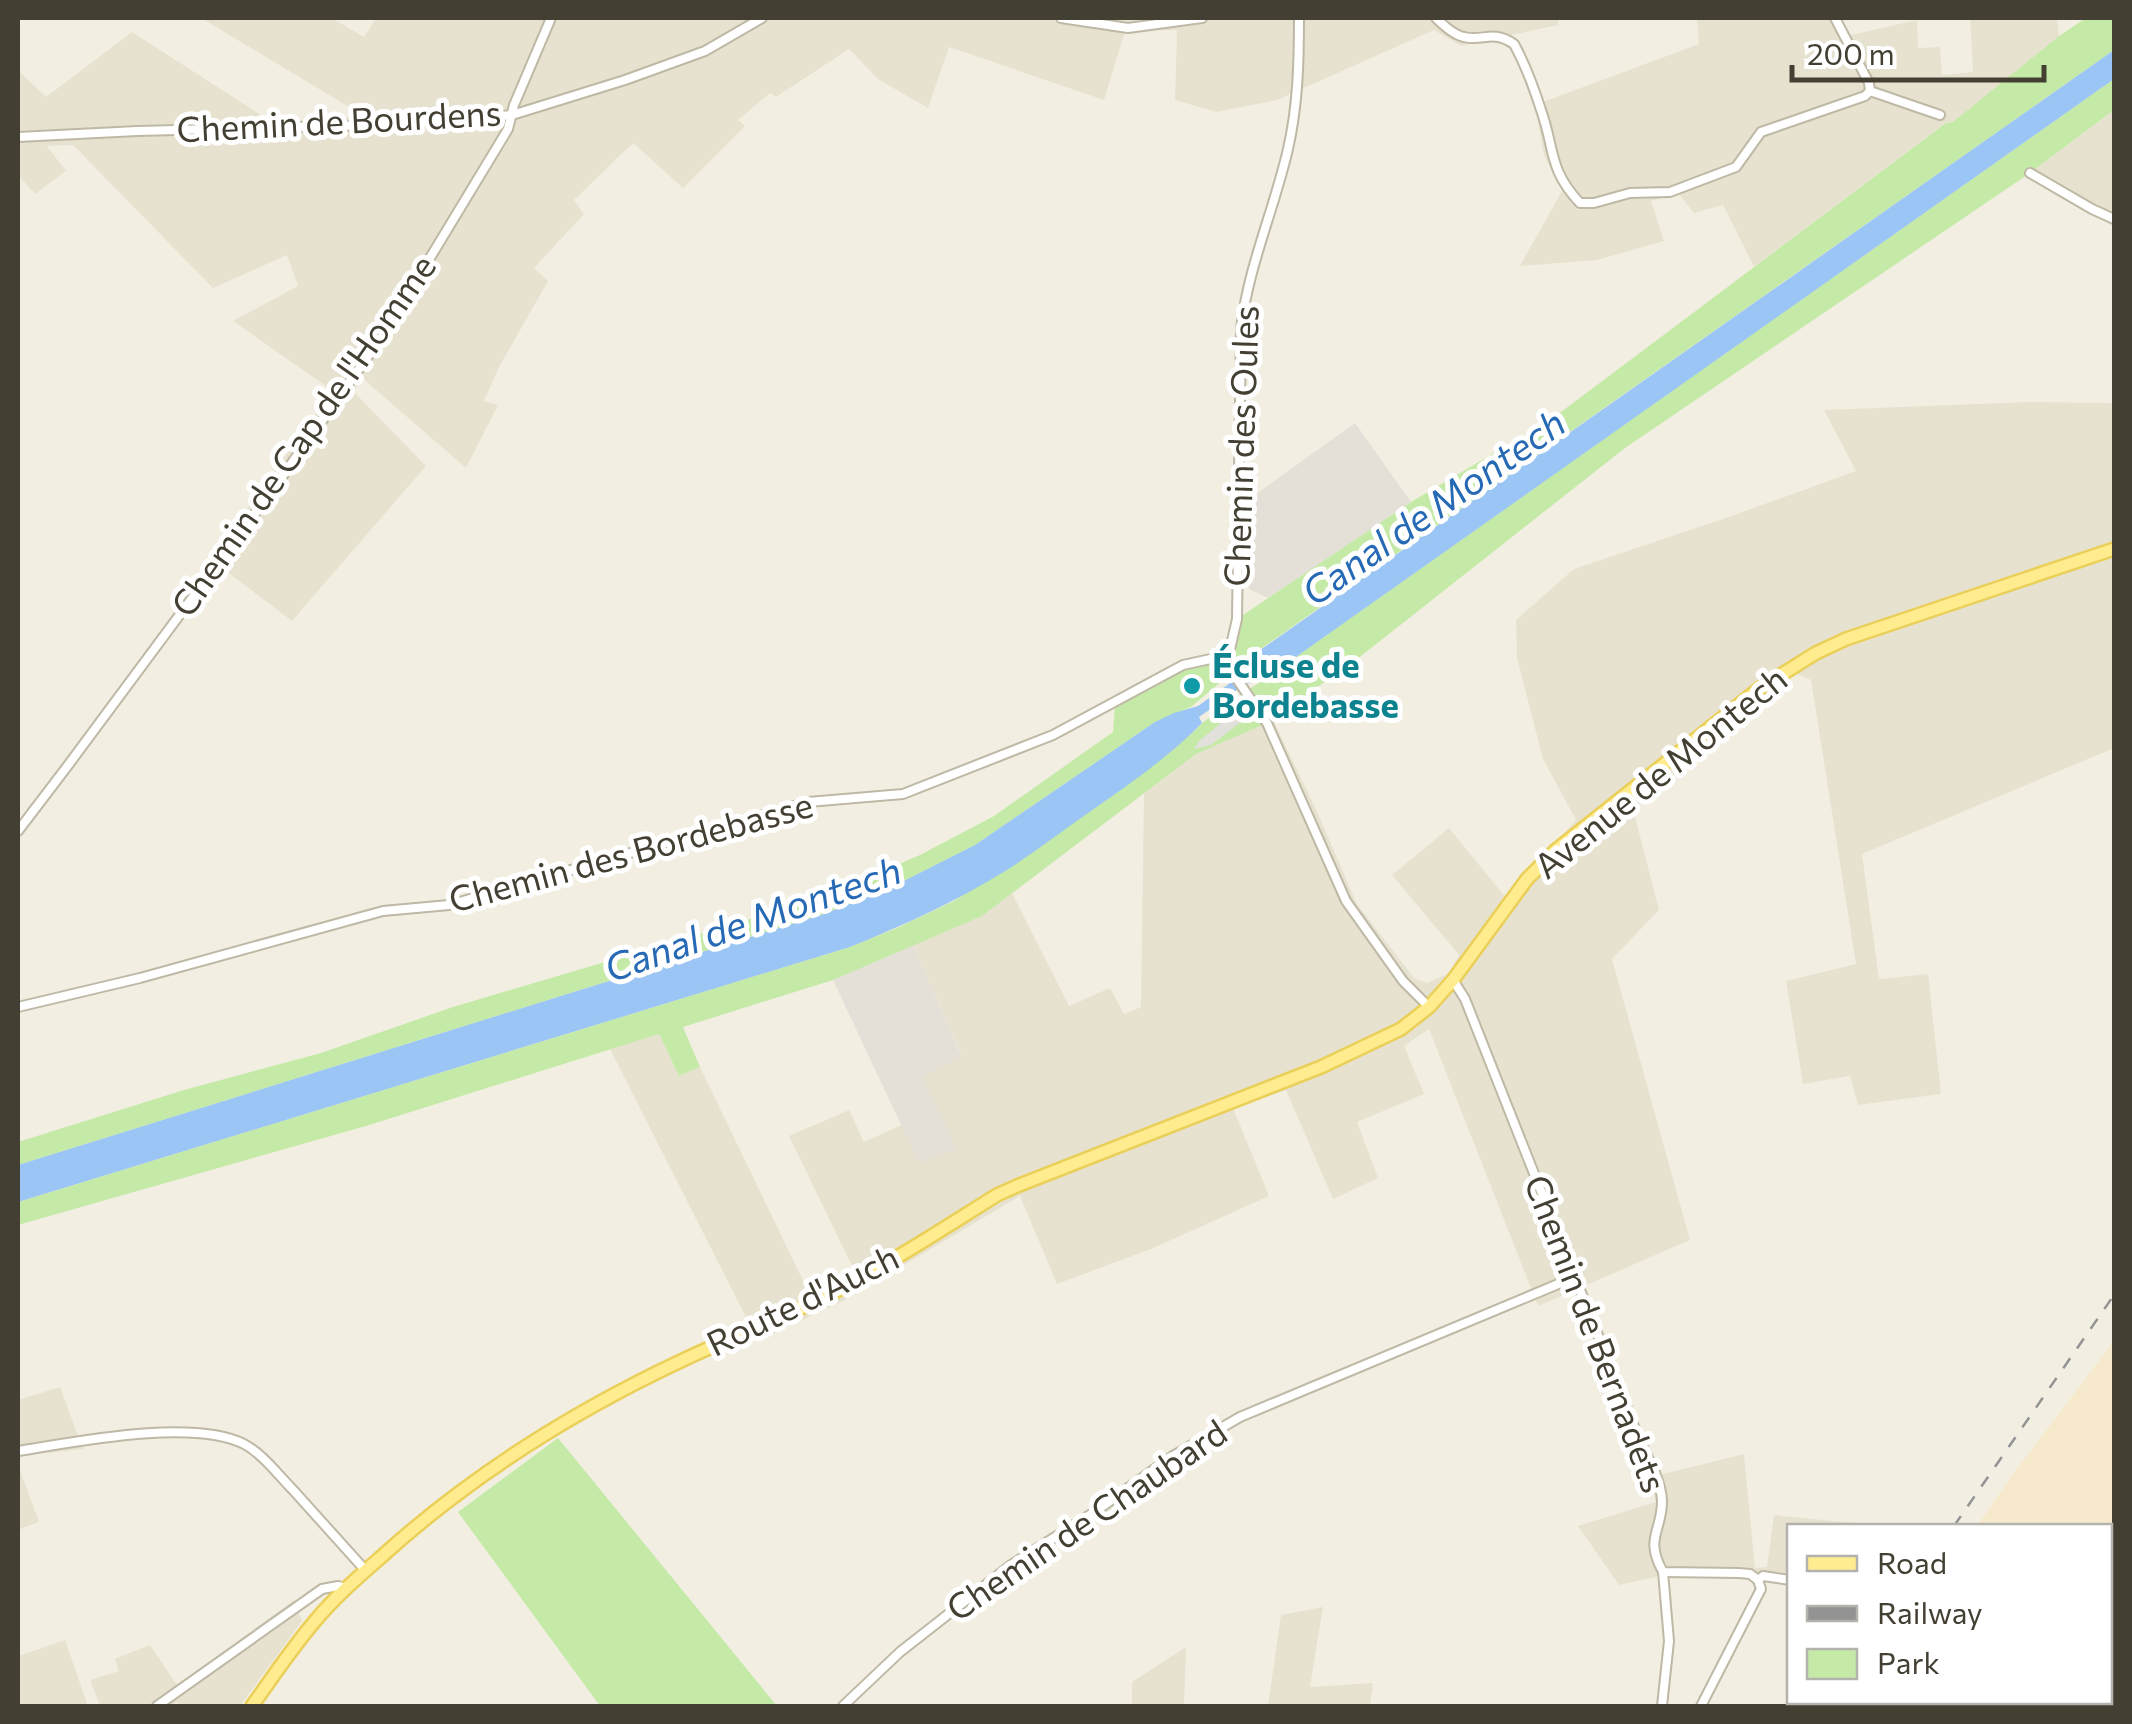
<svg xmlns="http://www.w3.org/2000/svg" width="2132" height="1724" font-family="Commissioner,sans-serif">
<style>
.residential{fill:#e7e2d0}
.commercial{fill:#f7e9cb}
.industrial{fill:#e4e0d8}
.green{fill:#c5eaa8}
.parking{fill:#e2e0db}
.water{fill:#9ac5f4}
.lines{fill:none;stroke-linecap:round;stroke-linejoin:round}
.minor-casing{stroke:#beb8a5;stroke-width:12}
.primary-casing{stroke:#eacf59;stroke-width:16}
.minor{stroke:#fff;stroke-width:8}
.primary{stroke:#ffec8f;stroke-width:11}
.rail{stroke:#939393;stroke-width:2.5;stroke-dasharray:12 12;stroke-linecap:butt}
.culture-dot{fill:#0f9aa8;stroke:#fff;stroke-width:4}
.labels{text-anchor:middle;stroke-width:10;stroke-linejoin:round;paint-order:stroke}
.street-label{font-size:35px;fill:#443f33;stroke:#fff}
.culture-label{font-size:35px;font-weight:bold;fill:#0d838f;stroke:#fff;text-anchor:start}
.water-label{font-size:38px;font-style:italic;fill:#2669b5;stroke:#fff}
</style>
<rect width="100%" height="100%" fill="#f2efe2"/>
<!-- residential -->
<g class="residential">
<path d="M201 18H332L364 37 376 18H1559L1558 25 1461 46 1434 30 1277 100 1216 112 1175 100 1177 30 1125 31 1104 100 949 47 928 108 878 79 849 49 776 97 770 93 738 120 745 126 683 188 633 143 574 200 584 214 534 268 548 281 499 367 484 401 498 405 466 468 361 377 354 392 426 466 292 621 210 559 333 391 233 321 298 286 287 255 213 288 73 145 47 146 66 171 35 194 18 175V70L46 97 132 32 272 122 364 116Z"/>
<path d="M1697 18H1832L1842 37 1917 20 1918 48 1940 47 1942 75 1973 72 1970 18H2057L2059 36 1956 121 1946 123 1754 267 1723 205 1694 213 1679 194 1651 201 1664 241 1597 260 1520 266 1562 191 1544 155 1535 105 1699 44Z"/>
<path d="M2114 110V214L2074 195 2034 170Z"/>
<path d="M2028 402 2114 403V748L1862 854 1879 979 1928 974 1941 1094 1858 1105 1850 1076 1803 1084 1786 981 1856 964 1811 680 1796 674 1633 809 1659 910 1612 959 1690 1240 1538 1306 1429 1029 1404 1046 1424 1094 1357 1122 1378 1178 1333 1199 1286 1090 1233 1108 1269 1196 1151 1249 1057 1284 1020 1196 843 1301 758 1341 610 1049 659 1034 679 1076 700 1067 808 1291 853 1268 789 1136 849 1110 864 1142 902 1125 920 1163 921 1076 962 1056 913 945 982 916 1012 893 1069 1006 1110 988 1124 1014 1141 1007 1144 793 1196 754 1257 726 1274 722 1315 807 1357 904 1414 978 1427 983 1449 973 1459 955 1392 875 1449 828 1507 899 1576 820 1543 759 1517 658 1516 620 1574 569 1723 519 1856 471 1824 410Z"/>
<path d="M60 1387 83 1449 18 1456V1400Z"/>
<path d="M1744 1454 1755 1568 1767 1567 1774 1515 1863 1524 1862 1526H1790L1789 1585 1749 1578 1660 1576 1619 1585 1578 1526 1656 1502 1651 1477Z"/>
<path d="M18 1465 39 1522 18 1530Z"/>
<path d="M294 1600 302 1621 240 1706H182L177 1702 171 1706H100L90 1680 119 1671 115 1659 150 1645 177 1685Z"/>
<path d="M1323 1607 1310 1687 1373 1683 1370 1706H1268L1281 1615Z"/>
<path d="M65 1640 88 1706H18V1656Z"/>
<path d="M1186 1647 1184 1706H1132V1682Z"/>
<path d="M1869 1702H2034L2030 1706H1865Z"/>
</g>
<!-- commercial -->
<path class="commercial" d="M2114 1341V1706H2030L2034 1702H2110V1526H1977L2013 1474Z"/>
<!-- industrial -->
<g class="industrial">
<path d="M1355 423 1411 502 1268 598 1249 589V499Z"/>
<path d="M913 945 962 1057 922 1076 956 1148 919 1163 833 980Z"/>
</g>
<!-- green -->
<g class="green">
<path d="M2086 18H2114V50L1255 653 1191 707 1155 722 975 845 886 890 821 915 18 1165V1142L184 1090 321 1053 453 1007 820 898 920 855 994 816 1113 732 1115 703 1183 665 1227 658 1237 619 1411 502 1553 418 1946 123 1953 122 2059 36Z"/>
<path d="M2114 79V110L2030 173 1625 448 1361 656 1267 723 1196 754 982 916 833 980 683 1027 700 1067 679 1076 659 1034 366 1126 18 1225V1202L850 947 899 927 954 901 1190 735 1202 723Z"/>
<path d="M558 1438 777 1706H600L458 1512Z"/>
</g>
<!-- parking -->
<path class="parking" d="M1254 703 1263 717 1246 718 1211 745 1194 749 1199 741 1236 711Z"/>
<!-- water -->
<path class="water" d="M2114 50V79L1269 676 1246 684 1199 717 1202 723C1168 758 1128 785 1088 813 1061 832 1035 852 1007 870 957 901 904 925 850 947L18 1202V1165L821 915 886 890 975 845 1155 722 1174 713 1198 706 1240 676 1256 653Z"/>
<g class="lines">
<defs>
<g id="minor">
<path d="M1061 18 1128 28 1202 18"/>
<path d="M1299 18C1299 62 1298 105 1288 149 1274 210 1248 267 1241 329L1237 619 1228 658 1230 669 1267 723 1346 901 1403 981 1429 1007"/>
<path d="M1436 18C1443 25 1454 35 1464 37 1484 42 1491 29 1514 44 1525 64 1534 88 1541 110 1555 149 1548 169 1580 203H1594L1630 193 1670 192 1736 167 1761 132 1865 96 1870 91"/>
<path d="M1835 18 1869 83 1870 91 1940 115"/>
<path d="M18 137 137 131 378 125 512 115 625 80 705 51 762 18"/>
<path d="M2030 173 2092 209 2114 219"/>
<path d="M18 831 69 764 279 481 384 334 508 129 514 105 551 18"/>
<path d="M1453 980 1465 999 1639 1439C1648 1459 1661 1479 1662 1501 1662 1532 1644 1538 1663 1572L1739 1573 1750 1574 1758 1580 1763 1576 1790 1580"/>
<path d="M18 1007 140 978 383 911 449 905 808 802 903 794 1053 735 1183 665 1215 658H1228"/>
<path d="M18 1451C75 1442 192 1418 244 1444 263 1454 279 1476 294 1491 318 1518 342 1544 366 1571"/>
<path d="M2110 1582 2114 1568"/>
<path d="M2110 1649 2114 1650"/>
<path d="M2108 1702 2109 1706"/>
<path d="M157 1706 322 1589 338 1586 346 1588"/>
<path d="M843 1706 900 1652 1011 1565 1096 1511 1173 1456 1240 1417 1575 1277"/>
<path d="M1662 1706 1669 1641 1663 1572"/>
<path d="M1701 1706 1761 1589 1758 1580"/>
<path d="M2046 1706 2050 1702"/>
</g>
<path id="primary" d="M252 1706C272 1678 292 1648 315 1621 334 1598 357 1578 380 1558 470 1476 572 1412 683 1360 742 1332 804 1310 861 1278 908 1252 952 1223 997 1195L1017 1186 1321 1067 1401 1029 1429 1007 1453 980 1527 879 1556 850 1760 688 1816 653 1846 639 2114 549"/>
</defs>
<!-- minor casing -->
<use href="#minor" class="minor-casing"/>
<!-- primary casing -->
<use href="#primary" class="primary-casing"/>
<!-- minor -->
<use href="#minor" class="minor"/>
<!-- primary -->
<use href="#primary" class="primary"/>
<!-- rail -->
<g class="rail">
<path d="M1954 1526 2114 1295"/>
<path d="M1834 1706 1837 1702"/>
</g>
</g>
<!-- markers -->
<circle class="culture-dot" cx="1192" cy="686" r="10"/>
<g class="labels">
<!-- street labels -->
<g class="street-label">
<text transform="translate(339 122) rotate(-3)" y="12">Chemin de Bourdens</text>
<text transform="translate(304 436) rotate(-55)" y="12">Chemin de Cap de l'Homme</text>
<text transform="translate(1242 446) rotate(-88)" y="12">Chemin des Oules</text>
<text transform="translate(1661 773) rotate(-39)" y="12">Avenue de Montech</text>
<text transform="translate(631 853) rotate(-15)" y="12">Chemin des Bordebasse</text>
<text transform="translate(803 1301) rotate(-26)" y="12">Route d'Auch</text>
<text transform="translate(1595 1334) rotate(69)" y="12">Chemin de Bernadets</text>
<text transform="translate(1087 1521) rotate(-34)" y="12">Chemin de Chaubard</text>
</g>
<!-- culture labels -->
<g class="culture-label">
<text x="1212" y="678">Écluse de<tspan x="1212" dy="40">Bordebasse</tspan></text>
</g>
<!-- water labels -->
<g class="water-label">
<text transform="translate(1434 508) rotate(-35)" y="13">Canal de Montech</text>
<text transform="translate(753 920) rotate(-19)" y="13">Canal de Montech</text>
</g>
</g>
<!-- border -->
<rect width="2132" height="1724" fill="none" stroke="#443f33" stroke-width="40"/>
<!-- legend -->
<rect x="1787" y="1524" width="325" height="180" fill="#ffffff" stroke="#b4b2ad" stroke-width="2.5"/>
<rect x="1807" y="1556" width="50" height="15" fill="#ffec8f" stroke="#b4b2ad" stroke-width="2.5"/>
<text x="1877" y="1574" font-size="30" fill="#443f33">Road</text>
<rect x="1807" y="1606" width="50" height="15" fill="#939393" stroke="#b4b2ad" stroke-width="2.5"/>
<text x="1877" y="1624" font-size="30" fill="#443f33">Railway</text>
<rect x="1807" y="1649" width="50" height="30" fill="#c5eaa8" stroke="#b4b2ad" stroke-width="2.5"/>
<text x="1877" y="1674" font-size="30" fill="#443f33">Park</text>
<!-- scale -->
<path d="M1792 65v15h252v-15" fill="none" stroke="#443f33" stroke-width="5"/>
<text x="1807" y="65" font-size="30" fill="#443f33" stroke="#ffffff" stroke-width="8" paint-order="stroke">200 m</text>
</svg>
